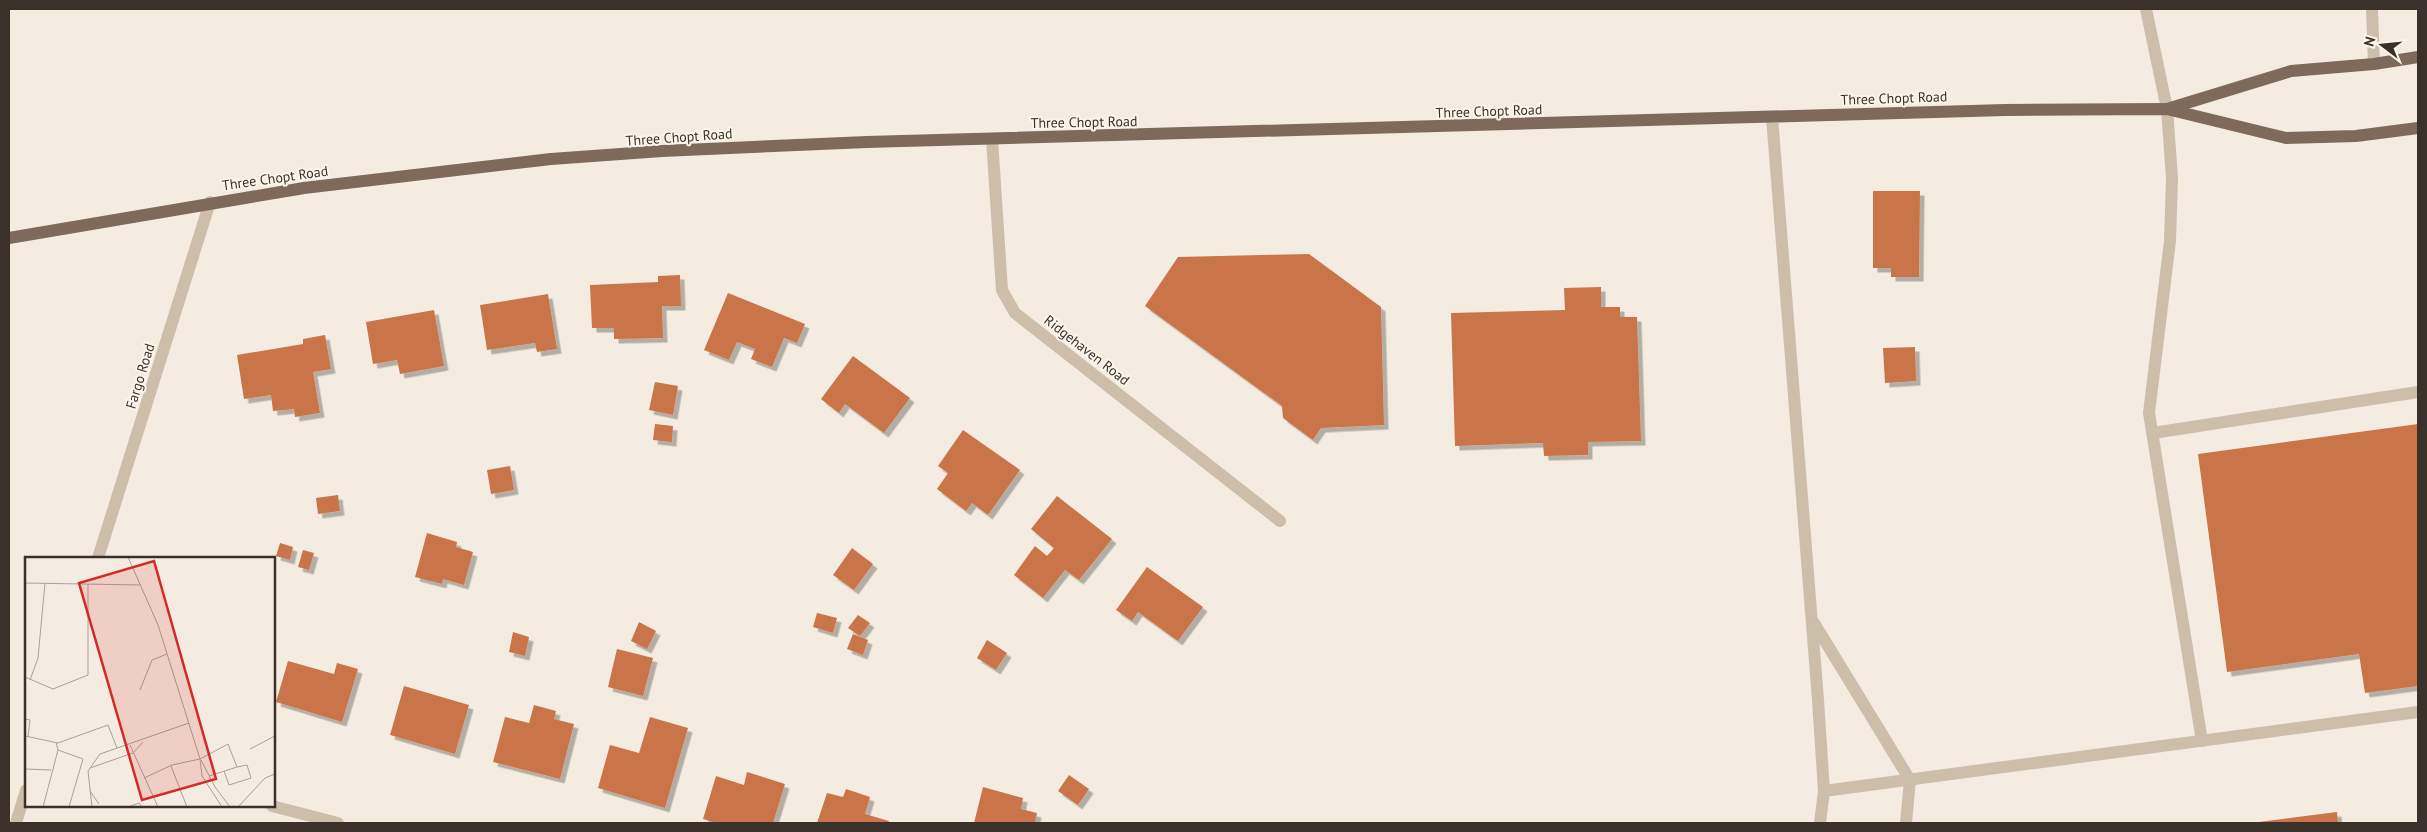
<svg xmlns="http://www.w3.org/2000/svg" width="2427" height="832" font-family="'PT Sans',sans-serif">
<style>
.building{fill:#ca7548;filter:url(#shadow)}
.lines{fill:none;stroke-linecap:round;stroke-linejoin:round}
.minor{stroke:#cdbeaa;stroke-width:12}
.major{stroke:#7d6a5b;stroke-width:12}
.labels{text-anchor:middle;stroke-width:4;stroke-linejoin:round;paint-order:stroke}
.street-label{font-size:14px;fill:#3a312a;stroke:#fbf6ec}
.inset-road{fill:none;stroke:#aaa197;stroke-width:1}
.view{fill:#d62828;fill-opacity:0.15;stroke:#d62828;stroke-width:2.5}
.inset-edge{fill:none;stroke:#3a312a;stroke-width:2.5}
</style>
<defs>
<filter id="shadow"><feDropShadow dx="4.5" dy="4.5" stdDeviation="0" flood-color="#0004"/></filter>
</defs>
<rect width="100%" height="100%" fill="#f4ece0"/>
<!-- building -->
<g class="building">
<path d="M1873 191H1920L1919 277H1891V268H1873Z"/>
<path d="M1309 254 1381 307 1384 425 1321 428 1313 440 1283 418 1282 406 1145 306 1178 257Z"/>
<path d="M680 275 681 306H662L663 338 614 339V328H592L590 285 658 282V276Z"/>
<path d="M1601 287V307H1620V317H1637L1641 441 1588 442V455L1544 456 1543 443 1455 446 1451 313 1565 310 1564 288Z"/>
<path d="M728 293 805 324 797 343 784 338 772 367 751 359 755 349 737 342 729 360 704 350Z"/>
<path d="M548 294 557 349 537 352 535 343 487 350 480 305Z"/>
<path d="M434 310 444 366 400 374 397 360 373 364 366 322Z"/>
<path d="M325 335 331 369 313 372 320 413 295 417 294 409 273 411 271 395 244 399 237 355 303 344V339Z"/>
<path d="M1915 347 1916 381 1885 383 1883 348Z"/>
<path d="M853 356 910 398 884 433 845 404 839 413 821 399Z"/>
<path d="M655 382 678 386 673 415 649 410Z"/>
<path d="M655 424 673 426 672 442 653 440Z"/>
<path d="M2418 424V686L2365 693 2359 654 2227 672 2198 454Z"/>
<path d="M963 430 1020 470 988 515 972 503 966 511 937 489 948 473 938 466Z"/>
<path d="M510 466 514 490 491 494 487 470Z"/>
<path d="M338 495 340 511 318 514 316 498Z"/>
<path d="M1057 496 1112 539 1079 580 1065 570 1043 598 1014 575 1035 546 1047 556 1054 548 1031 529Z"/>
<path d="M427 533 457 542 456 547 473 552 464 585 443 579 442 584 415 577Z"/>
<path d="M280 543 293 547 290 560 276 556Z"/>
<path d="M852 548 873 564 854 590 833 575Z"/>
<path d="M303 550 314 553 309 570 298 567Z"/>
<path d="M1147 567 1203 607 1178 641 1138 612 1132 621 1116 610Z"/>
<path d="M817 613 837 618 833 633 813 627Z"/>
<path d="M858 615 870 623 860 636 848 628Z"/>
<path d="M639 622 656 631 647 649 631 641Z"/>
<path d="M513 632 529 637 525 656 509 652Z"/>
<path d="M853 634 868 640 863 655 847 649Z"/>
<path d="M987 640 1007 653 996 670 977 658Z"/>
<path d="M617 649 653 658 643 696 608 687Z"/>
<path d="M288 661 334 674 337 663 358 669 342 722 276 702Z"/>
<path d="M404 686 469 705 455 754 390 735Z"/>
<path d="M534 705 556 711 554 719 574 724 560 779 493 762 505 717 529 723Z"/>
<path d="M650 717 688 728 665 808 598 788 610 745 639 753Z"/>
<path d="M747 772 785 784 773 823H716L703 819 716 776 744 785Z"/>
<path d="M1069 775 1089 789 1078 805 1058 791Z"/>
<path d="M983 787 1023 798 1021 809 1037 813 1035 823H974Z"/>
<path d="M846 789 870 797 865 814 889 821 888 823H817L827 793 843 797Z"/>
<path d="M2337 812 2338 823H2259V822Z"/>
</g>
<g class="lines">
<!-- minor -->
<g class="minor">
<path d="M2146 9 2167 109 2172 178 2170 241 2149 413 2202 741"/>
<path d="M2372 9 2374 64"/>
<path d="M1772 117 1818 700 1824 791 1820 823"/>
<path d="M992 139 1002 290 1015 313 1280 521"/>
<path d="M2153 433 2418 392"/>
<path d="M98 558 210 202"/>
<path d="M1814 623 1910 780 1906 823"/>
<path d="M1824 791 2418 712"/>
<path d="M272 806 338 823"/>
<path d="M16 823 26 790"/>
</g>
<!-- major -->
<g class="major">
<path d="M2167 109 2291 71 2374 64 2418 57"/>
<path d="M9 238 304 188 551 159 662 151 867 142 2005 110 2167 109 2286 138 2356 136 2418 128"/>
</g>
</g>
<g class="labels">
<!-- street labels -->
<g class="street-label">
<text transform="translate(1894 98) rotate(-2)" y="5">Three Chopt Road</text>
<text transform="translate(1489 111) rotate(-2)" y="5">Three Chopt Road</text>
<text transform="translate(1084 122) rotate(-1)" y="5">Three Chopt Road</text>
<text transform="translate(679 137) rotate(-4)" y="5">Three Chopt Road</text>
<text transform="translate(275 178) rotate(-8)" y="5">Three Chopt Road</text>
<text transform="translate(1087 350) rotate(38)" y="5">Ridgehaven Road</text>
<text transform="translate(140 376) rotate(-73)" y="5">Fargo Road</text>
</g>
</g>
<!-- overview -->
<g transform="translate(25 557)">
<rect width="250" height="250" fill="#f4ece0"/>
<path class="inset-road" d="M103 0 133 68 175 202 177 219 197 250M0 26 116 28M0 120 28 132 63 118V27M5 123 13 101 20 26M115 133 127 103 142 97M0 162 5 163 3 180M0 179 33 186 83 168 92 191M31 185 33 193 58 202 44 250M105 188 133 250M225 192 250 179M176 203 190 230 205 250M146 209 162 250M65 211 108 196 118 185M0 212 26 213M199 214 204 228 226 221 222 208 212 210M119 221 147 208 175 202 203 187 212 210 184 219M65 234 74 247M18 250 33 193M67 250 63 214 75 197 164 166M103 250 114 246 117 250M213 250 240 221 250 217"/>
<path class="view" d="M129 4 191 222 117 243 54 26Z"/>
<rect width="250" height="250" class="inset-edge"/>
</g>
<!-- border -->
<rect width="2427" height="832" fill="none" stroke="#3a312a" stroke-width="20"/>
<!-- north arrow -->
<g transform="translate(2382 45) rotate(286)" stroke="#fbf6ec" stroke-width="4" paint-order="stroke">
<path d="M0-4L9 19L0 12L-9 19Z" fill="#3a312a"/>
<text y="-8" font-size="14" font-weight="bold" text-anchor="middle" fill="#3a312a">N</text>
</g>
</svg>
